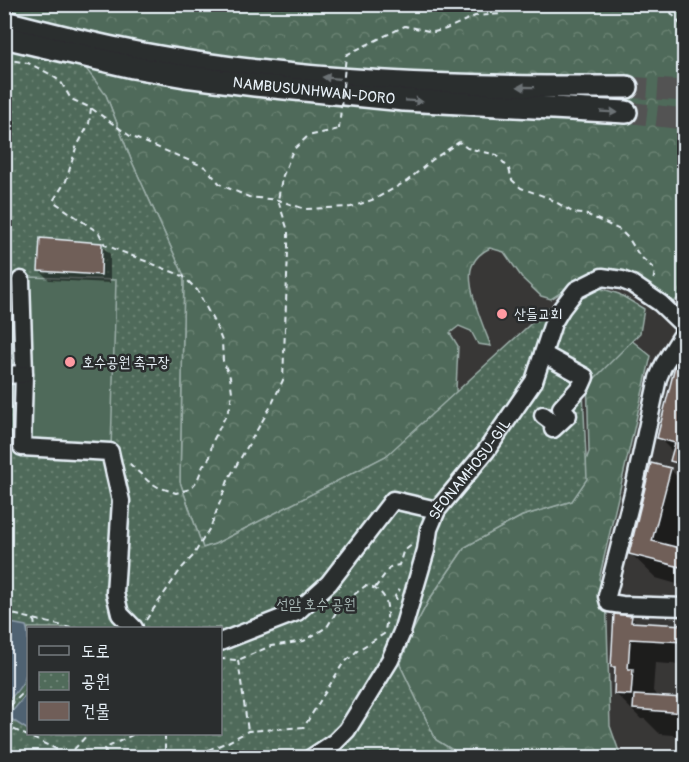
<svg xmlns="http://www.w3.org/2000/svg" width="689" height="762" font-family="Pangolin,'Poor Story',sans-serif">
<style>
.forest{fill:url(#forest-crowns);stroke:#9caea9;stroke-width:1.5}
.park{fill:url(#park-dots);stroke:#9caea9;stroke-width:1.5;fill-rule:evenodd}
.garden{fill:#506b5a;stroke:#9caea9;stroke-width:1.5}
.water{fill:#4f6272;stroke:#8c9ba8;stroke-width:1.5}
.shadow{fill:#0007}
.building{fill:#705e58;stroke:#e8f1f8;stroke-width:1.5}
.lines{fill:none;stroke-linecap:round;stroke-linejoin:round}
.major-tunnel{stroke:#525353;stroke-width:21;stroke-dasharray:21 10;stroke-linecap:butt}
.minor-casing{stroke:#e8f1f8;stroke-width:21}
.major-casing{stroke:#e8f1f8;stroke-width:26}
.path{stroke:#e8f1f8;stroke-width:2;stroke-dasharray:6 4.5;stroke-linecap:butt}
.minor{stroke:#2a2d2e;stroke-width:16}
.major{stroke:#2a2d2e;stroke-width:21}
.path-bridge{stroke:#e8f1f8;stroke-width:2;stroke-dasharray:6 4.5;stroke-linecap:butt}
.oneway{fill:#6c7275}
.poi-dot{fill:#ff9aa2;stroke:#2a2d2e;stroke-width:2}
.labels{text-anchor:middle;stroke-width:5;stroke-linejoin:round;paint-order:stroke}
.street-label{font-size:15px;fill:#e8f1f8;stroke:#2a2d2e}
.poi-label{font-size:15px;fill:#e8f1f8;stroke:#2a2d2e;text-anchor:start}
.park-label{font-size:15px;fill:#abbbb9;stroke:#2a2d2e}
</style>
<defs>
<pattern id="forest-crowns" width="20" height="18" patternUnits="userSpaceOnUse" patternTransform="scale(1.5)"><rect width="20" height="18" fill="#506b5a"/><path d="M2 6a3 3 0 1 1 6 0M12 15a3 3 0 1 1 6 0" fill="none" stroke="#698172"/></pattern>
<pattern id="park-dots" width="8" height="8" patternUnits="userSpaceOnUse" patternTransform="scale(1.5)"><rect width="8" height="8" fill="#506b5a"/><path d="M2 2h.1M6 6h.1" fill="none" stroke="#698172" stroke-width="1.8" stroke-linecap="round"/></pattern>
</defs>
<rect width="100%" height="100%" fill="#383736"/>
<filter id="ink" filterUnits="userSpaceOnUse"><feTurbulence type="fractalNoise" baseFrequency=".0167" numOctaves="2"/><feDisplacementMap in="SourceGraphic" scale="12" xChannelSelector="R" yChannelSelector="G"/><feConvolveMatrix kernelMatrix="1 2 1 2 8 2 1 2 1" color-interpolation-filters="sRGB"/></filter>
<g filter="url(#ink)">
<!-- forest -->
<g class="forest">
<path d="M4 5H684V295L673 302 657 297 640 283 571 286 551 299 541 296 523 279 504 252 490 248C484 251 476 257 473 264 463 281 484 328 491 346L478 344 471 331 459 326 450 333 458 346 456 390 458 399 386 456 215 544 203 548 180 482 184 276 132 162 106 95 5 46Z"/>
<path d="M625 335 651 356 599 579 606 589 610 726 621 757H464L436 740 400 665 412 632 429 600 465 547 522 516 572 501 589 452 587 373Z"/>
</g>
<!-- park -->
<path class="park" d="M4 46 84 66 106 95 132 162 184 276 180 482 203 548 215 544 386 456 548 308 600 288 619 294 644 309 640 333 583 390 587 479 572 501 522 516 465 547 429 600 412 632 400 665 436 740 464 757H5ZM28 628H220V734H28Z"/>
<!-- garden -->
<path class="garden" d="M29 277 116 280 111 448 24 445Z"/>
<!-- water -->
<g class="water">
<path d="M5 622 26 626C29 634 28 642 28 650 28 678 25 684 5 704Z"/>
<path d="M28 692V730L11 719V713Z"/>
</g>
<!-- shadow -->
<g class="shadow">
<path d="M101 245 110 254V283L49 280 40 271Z"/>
<path d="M676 369 684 370V473L672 461 674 453 659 438Z"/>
<path d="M670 469 684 484V538L681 550 684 551V586L656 578 630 553Z"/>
<path d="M631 617 638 624 684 627V665L655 663 653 691 658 698 684 699V736L660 734 645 719H641L615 693 617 671 613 666Z"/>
</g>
<!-- building -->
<g class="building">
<path d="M40 238 102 243 101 275 38 271Z"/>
<path d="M675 366 684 368V416L678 442 684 443V465L670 461 675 443 657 438Z"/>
<path d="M651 463 671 468 652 541 684 549V568L629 554Z"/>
<path d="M614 614 632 616 631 622 684 625V642L630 639 628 669H633L631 695 614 694 615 667H611Z"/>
<path d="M634 695 684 698V713L633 709Z"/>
</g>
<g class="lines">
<!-- major-tunnel -->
<g class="major-tunnel">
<path d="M627 87 684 91"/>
<path d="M626 112 684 119"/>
</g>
<defs>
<g id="minor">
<path d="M21 280 24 374 22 447 110 452 121 501 115 593 120 614 134 628"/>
<path d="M684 332 664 364 658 378 633 493 607 596 609 603 622 605 684 607"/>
<path d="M4 375 24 374"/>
<path d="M543 415 555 424 553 429 568 415 561 408 581 386 585 377 543 354"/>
<path d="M220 642 297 612 329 583 393 500 437 510"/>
<path id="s1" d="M311 758 335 742 347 730 390 660 402 632 426 550 429 529 437 510 486 451 534 381 553 323 562 308 576 290 602 277 622 280 632 284 660 303 684 326"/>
</g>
<g id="major">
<path d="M4 22C49 33 93 45 137 53 298 83 464 88 627 87"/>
<path id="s2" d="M4 37 133 67 185 76 255 85 404 100 626 112"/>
</g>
</defs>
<!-- minor casing -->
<use href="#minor" class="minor-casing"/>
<!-- major casing -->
<use href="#major" class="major-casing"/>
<!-- path -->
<g class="path">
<path d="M664 4 684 29"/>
<path d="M346 55 405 26 434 32 446 29 475 16 501 14 512 4"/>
<path d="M4 59 28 63 50 74 61 82 71 99 91 108 130 136 205 167 220 184 228 188 249 197 278 200 305 209 351 207 375 199 407 181 432 160 459 142 467 148 497 155 509 169 512 180 521 188 549 198 574 213 588 215 620 230 629 239 639 255 655 270 653 283"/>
<path d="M91 108 89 124 76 148 66 181 53 201 99 233 105 245 183 276 197 290 216 326 222 341 223 361 230 377 232 392 230 407 212 443 210 457 203 466 197 481 190 489 176 493 158 487 148 481 130 464 125 463"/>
<path d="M375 588 390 567 399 565 403 552 413 544"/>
<path d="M397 600 395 596 400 589"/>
<path d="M4 612 71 628"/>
<path d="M34 619 35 628"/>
<path d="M146 620 181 569 193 556 211 526 229 478 271 406 283 380 288 251V231L278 200 282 178 293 150 308 136 339 129"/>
<path d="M238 660 248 731"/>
<path d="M4 715 8 708 27 689 28 685"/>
<path d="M4 725 69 755"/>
<path d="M165 734V752"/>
<path d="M4 755 12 758"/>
<path d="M70 758 69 755 88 734"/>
<path d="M95 758 106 751 104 749 134 734"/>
<path d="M158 758 165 752 205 751 228 742 248 731 304 727 342 665 358 650 384 634C389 613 392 590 365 586L340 606 327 627 304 641 271 646 238 660 220 659"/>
</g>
<!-- minor -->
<use href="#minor" class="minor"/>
<!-- major -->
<use href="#major" class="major"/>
<!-- path-bridge -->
<path class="path-bridge" d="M339 129 346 55"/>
</g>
<!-- one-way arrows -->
<defs><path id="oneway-solid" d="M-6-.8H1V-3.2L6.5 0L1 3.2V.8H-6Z" transform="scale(1.5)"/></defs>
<g class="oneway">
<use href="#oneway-solid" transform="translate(331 78) rotate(-174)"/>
<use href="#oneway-solid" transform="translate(526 87) rotate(-179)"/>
<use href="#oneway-solid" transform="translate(414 101) rotate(4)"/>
<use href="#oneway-solid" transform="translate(609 112) rotate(3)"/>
</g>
</g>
<!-- markers -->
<g class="poi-dot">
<circle cx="502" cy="314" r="6"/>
<circle cx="70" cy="362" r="6"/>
</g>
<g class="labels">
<!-- street labels -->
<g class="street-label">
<text dy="5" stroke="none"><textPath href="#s2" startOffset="315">NAMBUSUNHWAN-DORO</textPath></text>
<text dy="5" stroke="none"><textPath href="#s1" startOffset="338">SEONAMHOSU-GIL</textPath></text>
</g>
<!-- poi labels -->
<g class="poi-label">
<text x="514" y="319">산들교회</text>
<text x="82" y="367">호수공원 축구장</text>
</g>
<!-- park labels -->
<g class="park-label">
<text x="316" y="609">선암 호수 공원</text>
</g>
</g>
<!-- margin -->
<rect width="689" height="762" fill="none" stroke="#2a2d2e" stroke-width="24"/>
<rect x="12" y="12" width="665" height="738" fill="none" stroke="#e8f1f8" stroke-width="2" filter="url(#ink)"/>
<!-- legend -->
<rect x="27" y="627" width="195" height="108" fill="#2a2d2e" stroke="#767b7f" stroke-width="1.5"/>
<rect x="39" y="646" width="30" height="9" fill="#2a2d2e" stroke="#767b7f" stroke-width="1.5"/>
<text x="81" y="657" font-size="18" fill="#e8f1f8">도로</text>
<rect x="39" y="672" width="30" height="18" fill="url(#park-dots)" stroke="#767b7f" stroke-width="1.5"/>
<text x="81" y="687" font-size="18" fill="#e8f1f8">공원</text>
<rect x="39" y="702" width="30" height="18" fill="#705e58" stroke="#767b7f" stroke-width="1.5"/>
<text x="81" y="717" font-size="18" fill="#e8f1f8">건물</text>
</svg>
